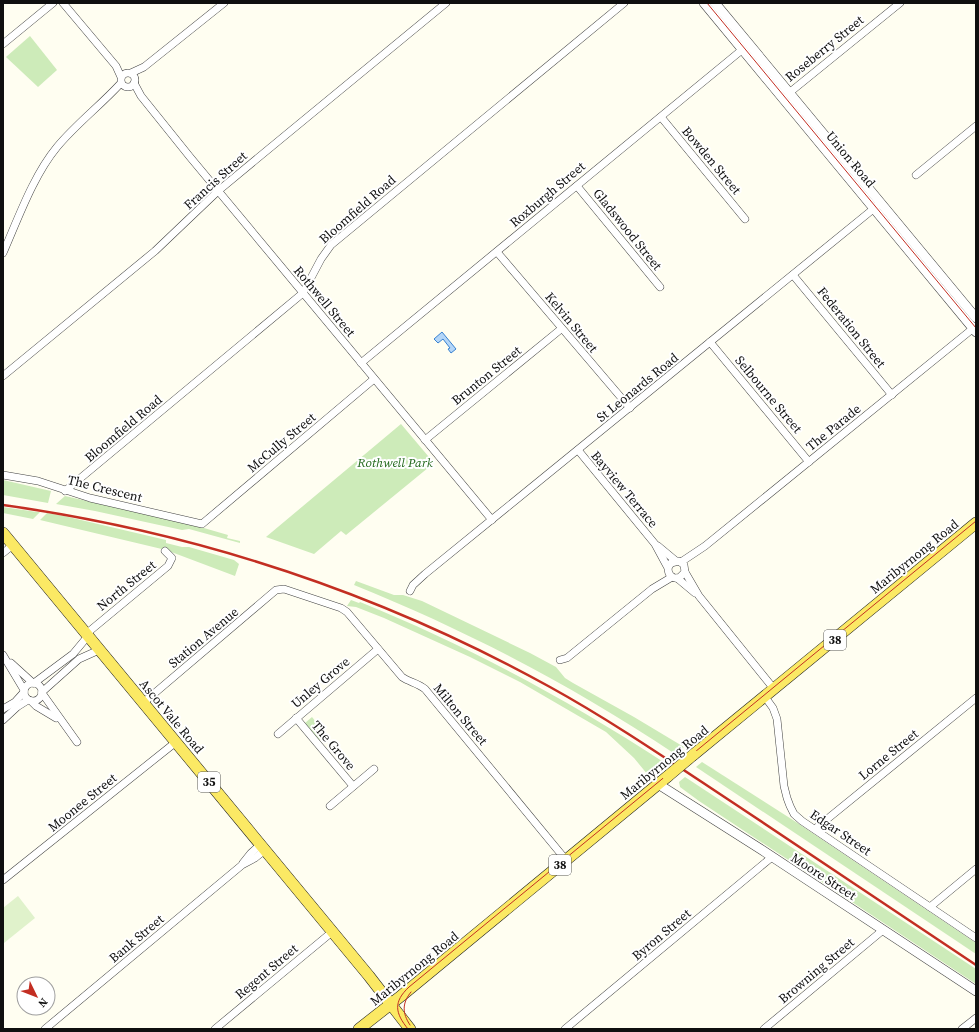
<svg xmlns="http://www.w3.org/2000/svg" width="979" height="1032" font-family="'Source Serif 4',serif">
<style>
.green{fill:#cdebb9}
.pitch{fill:#e0f2cb}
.water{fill:#b4d6f8;stroke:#3982d1}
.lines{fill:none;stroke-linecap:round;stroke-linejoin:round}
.minor-casing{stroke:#424242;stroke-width:8}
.tertiary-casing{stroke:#424242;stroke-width:10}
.primary-casing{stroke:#202020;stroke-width:12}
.minor{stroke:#fff;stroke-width:7}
.tertiary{stroke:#fff;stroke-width:9}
.primary{stroke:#fbe964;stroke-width:11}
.tram{stroke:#c32e22;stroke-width:1}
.rail{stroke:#c32e22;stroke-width:2.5}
.primary-bridge-casing{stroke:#202020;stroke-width:12;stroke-linecap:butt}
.primary-bridge{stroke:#fbe964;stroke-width:11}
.labels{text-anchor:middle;stroke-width:4;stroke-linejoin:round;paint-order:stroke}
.shield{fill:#fff;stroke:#575757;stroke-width:1}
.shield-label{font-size:12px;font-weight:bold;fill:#0f0f0f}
.street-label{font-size:13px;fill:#0f0f0f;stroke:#fff}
.park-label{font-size:13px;font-style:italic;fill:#23691d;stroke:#fff}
</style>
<rect width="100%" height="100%" fill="#fffef1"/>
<!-- green -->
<g class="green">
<path d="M30 36 57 70 38 87 6 57Z"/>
<path d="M401 424 434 463 346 535 341 531 314 554 266 537Z"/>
<path d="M3 480 51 491 48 503 3 495Z"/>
<path d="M65 496 197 526 228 535 227 538 240 541V543L189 529 182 530 95 511 56 504Z"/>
<path d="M3 507 37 512H40L33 519 3 513Z"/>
<path d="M47 513 64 516 166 540V543L182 547H189L234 560 239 564 235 576 166 550 40 520Z"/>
<path d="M356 581 394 595H403L422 601 530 653 556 667 565 678 573 683 634 717 684 747 675 754C573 686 468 631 354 585Z"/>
<path d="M351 600 359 603 360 602C468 646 567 699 665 763L648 775 634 758 606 732 520 682 470 657 384 618 356 607 347 606Z"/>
<path d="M312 717 326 735 319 740 305 723Z"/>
<path d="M702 762 796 822 976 943V954L696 767Z"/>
<path d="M685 777 976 969V984L699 801 680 787 679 782Z"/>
</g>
<!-- pitch -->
<path class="pitch" d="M18 896 35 918 4 943 3 908Z"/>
<!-- water -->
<path class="water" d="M442 332 456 349 451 353 448 349 450 348 443 339 438 343 434 339Z"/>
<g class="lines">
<defs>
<g id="minor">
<path d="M63 3 116 66 121 77"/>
<path d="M3 44 53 3"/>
<circle cx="128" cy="80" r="7"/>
<path d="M131 73 144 67 224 3"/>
<path d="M134 83 141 96 190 157 492 520"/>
<path d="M789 93 900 3"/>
<path d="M661 117 745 219"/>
<path d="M916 175 976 126"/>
<path d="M577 186 660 287"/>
<path d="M497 252 630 408"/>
<path d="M3 253C18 219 33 176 57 147 76 124 101 105 121 83"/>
<path d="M793 275 892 395"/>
<path d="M710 342 809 462"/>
<path d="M361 363 743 49"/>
<path d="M3 376 155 251 218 191 259 157 446 3"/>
<path d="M425 440 561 329"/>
<path d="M578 450 655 544 668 568C668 575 672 579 679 578L685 572 684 565 679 561 671 563 668 568"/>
<path d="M3 475 38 481 90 498 202 524 374 379"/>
<path d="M65 491 303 293 321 259 331 245 624 3"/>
<path d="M658 546 676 561"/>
<path d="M3 553 13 545"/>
<path d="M681 562 705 546 976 326"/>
<path d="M685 572 699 596 774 689"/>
<path d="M677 578 695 593"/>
<path d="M410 591 413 585 425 574 877 206"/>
<path d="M86 634 168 566 172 558 165 551"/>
<path d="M3 655 24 690"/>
<path d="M560 660 567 658 652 589 672 577"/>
<path d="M11 663 33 683"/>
<circle cx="33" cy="692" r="9"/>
<path d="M34 683 73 654 88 636"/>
<path d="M42 692 79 659 99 650"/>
<path d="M42 693 77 742"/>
<path d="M765 697 773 708 777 719 784 786 787 798 790 806 794 814 802 821 976 938"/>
<path d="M31 701 36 706 56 718"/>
<path d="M143 703 276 590 284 589 341 608 347 612 402 677C409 682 418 683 425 689L566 860"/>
<path d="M3 709 15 702 24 692"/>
<path d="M296 718 353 786"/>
<path d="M3 720 17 707 28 700"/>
<path d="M278 734 378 649"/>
<path d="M330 806 374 769"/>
<path d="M815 829 976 698"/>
<path d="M243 863 251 853 260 845"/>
<path d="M3 880 176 742"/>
<path d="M930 907 976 869"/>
<path d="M45 1029 242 865 255 858 265 850"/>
<path d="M215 1029 332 932"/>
<path d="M565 1029 772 857"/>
<path d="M764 1029 883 930"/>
<path d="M962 1029 976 1018"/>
</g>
<g id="tertiary">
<path d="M704 3 976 332"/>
<path d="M715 3 976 318"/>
<path d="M658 784 762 850 976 991"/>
</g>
<g id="primary">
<path d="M3 533 369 976 410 1029"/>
<path d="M693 755 976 523"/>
<path d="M359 1029 401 996 668 776"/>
</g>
</defs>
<!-- minor casing -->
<use href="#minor" class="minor-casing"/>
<!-- tertiary casing -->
<use href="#tertiary" class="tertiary-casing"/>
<!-- primary casing -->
<use href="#primary" class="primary-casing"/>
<!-- minor -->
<use href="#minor" class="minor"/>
<!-- tertiary -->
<use href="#tertiary" class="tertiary"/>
<!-- primary -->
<use href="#primary" class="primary"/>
<!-- tram -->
<g class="tram">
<path d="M707 3 976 328"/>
<path d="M410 1025C402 1013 402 1003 411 992"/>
<path d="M408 1029C395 1013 393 1002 409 987L976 521"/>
</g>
<!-- rail -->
<path class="rail" d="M3 505C195 532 380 593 550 687 617 724 680 768 744 810 821 862 899 913 976 965"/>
<defs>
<path id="primary-bridge" d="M668 776 693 755"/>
</defs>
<!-- primary-bridge casing -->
<use href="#primary-bridge" class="primary-bridge-casing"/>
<!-- primary-bridge -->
<use href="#primary-bridge" class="primary-bridge"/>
</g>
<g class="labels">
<!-- shield labels -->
<g class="shield">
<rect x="824" y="630" width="22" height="20" rx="3"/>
<rect x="198" y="772" width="22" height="20" rx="3"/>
<rect x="549" y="855" width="22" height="20" rx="3"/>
</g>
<g class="shield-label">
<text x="835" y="644">38</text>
<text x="209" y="786">35</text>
<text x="560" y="869">38</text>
</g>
<!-- street labels -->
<g class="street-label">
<text transform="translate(824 48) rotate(-39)" y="5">Roseberry Street</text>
<text transform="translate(851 159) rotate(50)" y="5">Union Road</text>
<text transform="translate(712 160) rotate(50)" y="5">Bowden Street</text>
<text transform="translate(215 180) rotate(-42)" y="5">Francis Street</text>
<text transform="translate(547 194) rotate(-40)" y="5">Roxburgh Street</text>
<text transform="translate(357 209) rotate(-41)" y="5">Bloomfield Road</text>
<text transform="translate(628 229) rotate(51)" y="5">Gladswood Street</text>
<text transform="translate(325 301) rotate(50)" y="5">Rothwell Street</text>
<text transform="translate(572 322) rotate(50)" y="5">Kelvin Street</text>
<text transform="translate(852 327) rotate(51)" y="5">Federation Street</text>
<text transform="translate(486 375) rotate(-39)" y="5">Brunton Street</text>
<text transform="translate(637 387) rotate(-39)" y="5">St Leonards Road</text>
<text transform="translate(769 394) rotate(50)" y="5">Selbourne Street</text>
<text transform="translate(833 427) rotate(-39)" y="5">The Parade</text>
<text transform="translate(123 428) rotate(-40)" y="5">Bloomfield Road</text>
<text transform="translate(281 442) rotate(-40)" y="5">McCully Street</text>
<text transform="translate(105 488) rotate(14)" y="5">The Crescent</text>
<text transform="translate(625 489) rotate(50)" y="5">Bayview Terrace</text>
<text transform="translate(914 556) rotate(-39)" y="5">Maribyrnong Road</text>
<text transform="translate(126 585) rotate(-39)" y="5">North Street</text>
<text transform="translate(203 637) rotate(-40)" y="5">Station Avenue</text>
<text transform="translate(320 682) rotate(-40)" y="5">Unley Grove</text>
<text transform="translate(461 714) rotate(50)" y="5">Milton Street</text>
<text transform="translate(172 716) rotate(50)" y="5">Ascot Vale Road</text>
<text transform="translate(334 745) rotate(50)" y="5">The Grove</text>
<text transform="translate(888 754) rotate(-39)" y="5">Lorne Street</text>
<text transform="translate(664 762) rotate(-39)" y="5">Maribyrnong Road</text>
<text transform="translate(82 802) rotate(-39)" y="5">Moonee Street</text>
<text transform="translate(841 832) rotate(34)" y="5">Edgar Street</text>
<text transform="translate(824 876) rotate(33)" y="5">Moore Street</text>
<text transform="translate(661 934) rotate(-40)" y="5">Byron Street</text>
<text transform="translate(136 938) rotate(-40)" y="5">Bank Street</text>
<text transform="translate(414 968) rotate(-39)" y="5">Maribyrnong Road</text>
<text transform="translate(816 970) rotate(-40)" y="5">Browning Street</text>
<text transform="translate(266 971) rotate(-40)" y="5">Regent Street</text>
</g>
<!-- park labels -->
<g class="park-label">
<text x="395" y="467">Rothwell Park</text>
</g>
</g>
<!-- border -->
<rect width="979" height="1032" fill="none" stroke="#0f0f0f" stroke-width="8"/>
<!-- north arrow -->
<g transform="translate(36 996) rotate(133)"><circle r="19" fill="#ffffff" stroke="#9f9f9f"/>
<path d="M0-3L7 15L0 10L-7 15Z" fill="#c32e22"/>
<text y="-6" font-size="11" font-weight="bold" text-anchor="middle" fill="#0f0f0f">N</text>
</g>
</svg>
